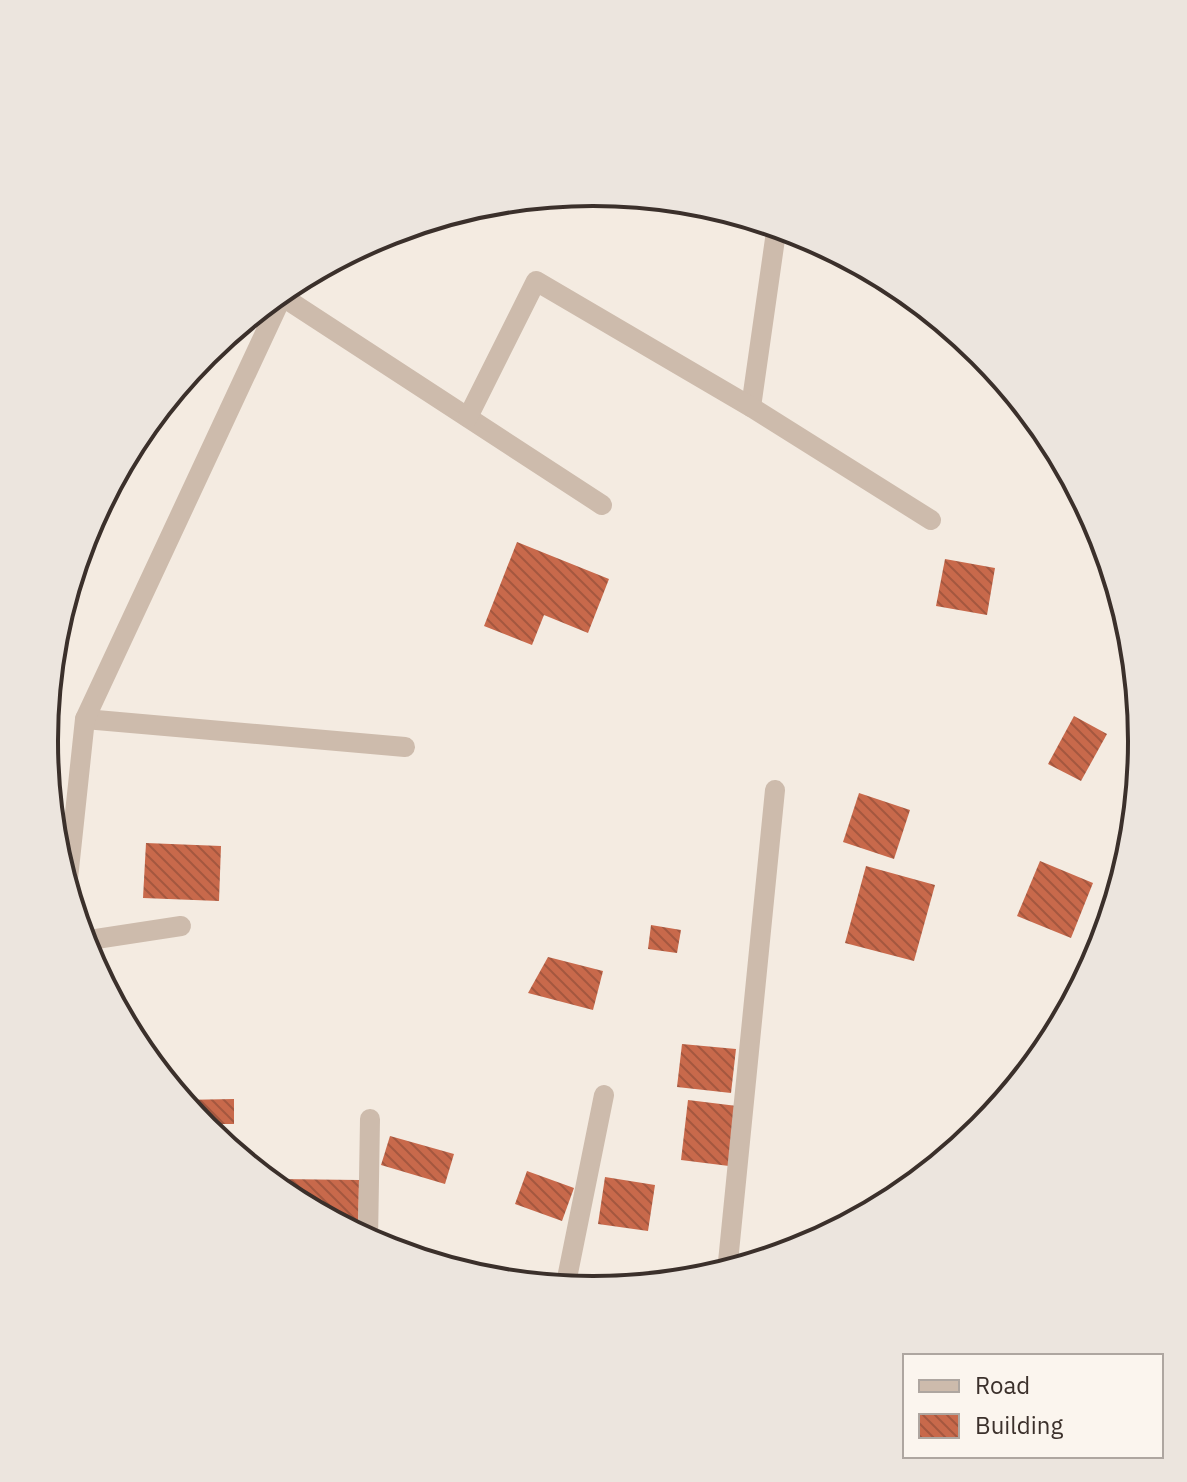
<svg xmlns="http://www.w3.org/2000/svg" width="1187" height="1482" font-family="'IBM Plex Sans',sans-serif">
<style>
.building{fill:url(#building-back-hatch)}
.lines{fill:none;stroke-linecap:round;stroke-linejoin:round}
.minor{stroke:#cdbbac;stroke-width:20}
.rim{fill:none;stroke:#3b302b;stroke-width:4}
</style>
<defs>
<pattern id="building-back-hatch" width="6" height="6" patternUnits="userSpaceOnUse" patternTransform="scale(2)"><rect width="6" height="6" fill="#c8694b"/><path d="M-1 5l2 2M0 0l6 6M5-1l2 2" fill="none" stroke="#a4573f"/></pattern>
</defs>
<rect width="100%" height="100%" fill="#f4ebe1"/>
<!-- building -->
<g class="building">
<path d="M517 542 609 579 588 633 544 615 532 645 484 626Z"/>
<path d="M945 559 995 568 987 615 936 606Z"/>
<path d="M1074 716 1107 734 1081 781 1048 764Z"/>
<path d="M859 793 910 810 894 859 843 842Z"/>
<path d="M146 843 221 846 219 901 143 898Z"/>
<path d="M1040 861 1093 883 1071 938 1017 916Z"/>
<path d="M866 866 935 885 914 961 845 943Z"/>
<path d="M651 925 681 930 677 953 648 949Z"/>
<path d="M548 957 603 971 593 1010 528 993Z"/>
<path d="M682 1044 736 1049 731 1093 677 1087Z"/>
<path d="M234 1099V1124H212V1135L181 1100Z"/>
<path d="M688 1100 737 1106 729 1166 681 1160Z"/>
<path d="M390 1136 454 1154 445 1184 381 1165Z"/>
<path d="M221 1143H238V1156Z"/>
<path d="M527 1171 574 1188 562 1221 515 1204Z"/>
<path d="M605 1177 655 1185 648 1231 598 1224Z"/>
<path d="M278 1179 359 1180 358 1235 288 1198 278 1190Z"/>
<path d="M747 1252 786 1253V1254L747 1266Z"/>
</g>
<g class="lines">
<!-- minor -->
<g class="minor">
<path d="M283 297 602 505"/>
<path d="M751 407 777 225"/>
<path d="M468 417 536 281 751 407 931 520"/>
<path d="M85 719 405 747"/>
<path d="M67 888 85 719 287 286"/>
<path d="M83 941 181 926"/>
<path d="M368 1240 370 1119"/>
<path d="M727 1272 775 790"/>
<path d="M565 1288 604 1095"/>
</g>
</g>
<!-- crop -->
<path d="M0 0H1187V1482H0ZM58 741a535 535 0 1 1 1070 0a535 535 0 1 1-1070 0Z" fill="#ece5de" fill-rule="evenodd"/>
<path class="rim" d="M58 741a535 535 0 1 1 1070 0a535 535 0 1 1-1070 0Z"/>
<!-- legend -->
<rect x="903" y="1354" width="260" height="104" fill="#fbf5ee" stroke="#aea6a0" stroke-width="2"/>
<rect x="919" y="1380" width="40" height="12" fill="#cdbbac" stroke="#aea6a0" stroke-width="2"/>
<text x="975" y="1394" font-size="24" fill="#3b302b">Road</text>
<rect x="919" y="1414" width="40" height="24" fill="url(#building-back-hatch)" stroke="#aea6a0" stroke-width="2"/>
<text x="975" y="1434" font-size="24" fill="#3b302b">Building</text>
</svg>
